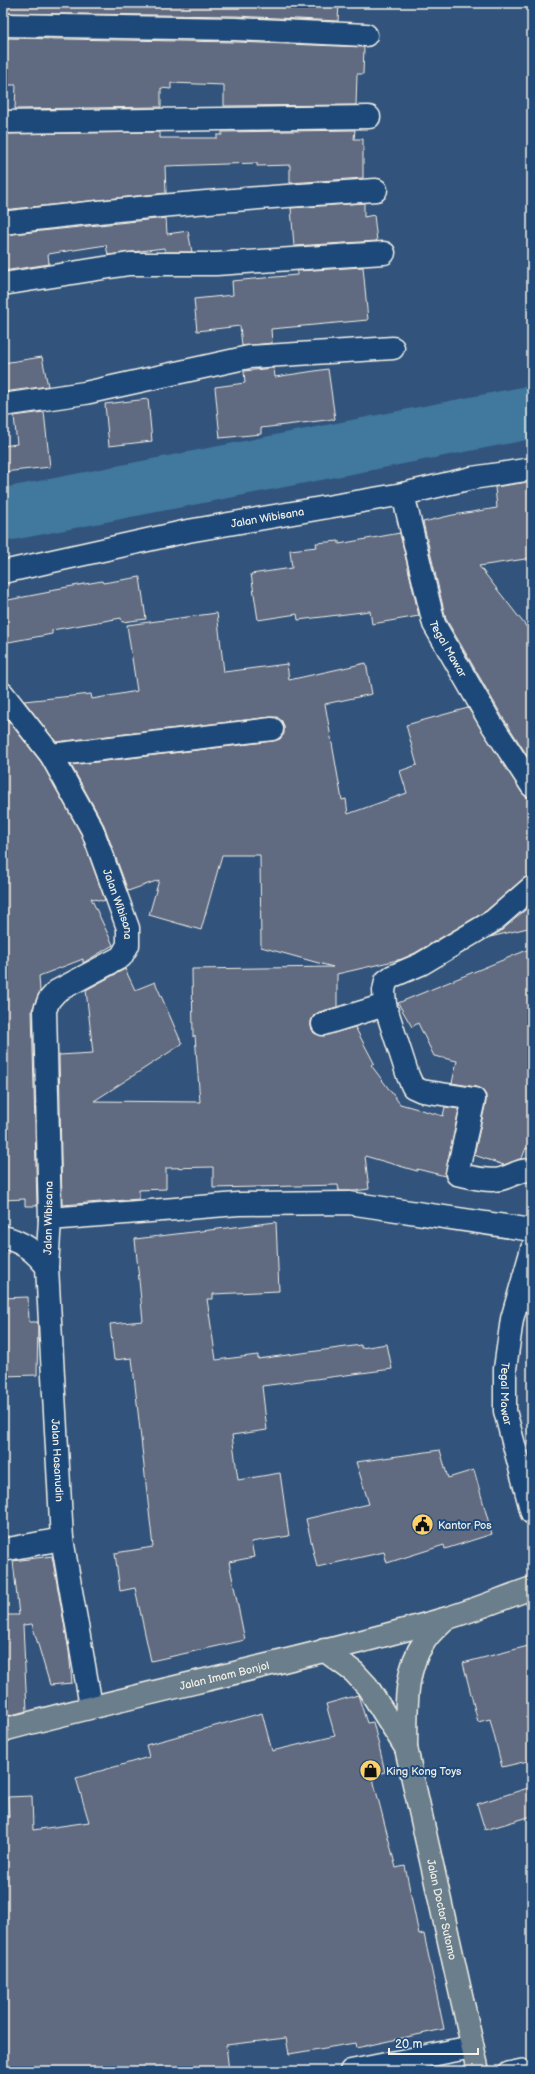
<svg xmlns="http://www.w3.org/2000/svg" width="535" height="2074" font-family="'Balsamiq Sans',sans-serif">
<style>
.lines{fill:none;stroke-linecap:round;stroke-linejoin:round}
.river{stroke:#41789e;stroke-width:53}
.building{fill:#606a80;stroke:#f4f1e8}
.service-casing{stroke:#f4f1e8;stroke-width:20}
.minor-casing{stroke:#f4f1e8;stroke-width:25}
.tertiary-casing{stroke:#f4f1e8;stroke-width:25}
.trunk-casing{stroke:#f4f1e8;stroke-width:25}
.service{stroke:#1f4a7a;stroke-width:17}
.minor{stroke:#1f4a7a;stroke-width:22}
.tertiary{stroke:#1f4a7a;stroke-width:22}
.trunk{stroke:#6b7e8b;stroke-width:22}
.labels{text-anchor:middle;stroke-width:4;stroke-linejoin:round;paint-order:stroke}
.street-label{font-size:11px;fill:#f4f1e8;stroke:#1f4a7a}
.poi-label{font-size:11px;fill:#f4f1e8;stroke:#1f4a7a;text-anchor:start}
</style>
<rect width="100%" height="100%" fill="#32547c"/>
<filter id="ink" filterUnits="userSpaceOnUse"><feTurbulence type="fractalNoise" baseFrequency=".025" numOctaves="2"/><feDisplacementMap in="SourceGraphic" scale="8" xChannelSelector="R" yChannelSelector="G"/><feConvolveMatrix kernelMatrix="1 2 1 2 8 2 1 2 1" color-interpolation-filters="sRGB"/></filter>
<g filter="url(#ink)">
<g class="lines">
<!-- river -->
<path class="river" d="M3 515 532 412"/>
</g>
<!-- building -->
<g class="building">
<path d="M3 3H339L338 21 236 16 3 13Z"/>
<path d="M3 38 236 42 364 47 363 74H357L356 105 224 106V85L171 83V89L161 88V107L15 109 16 85H3Z"/>
<path d="M355 130 354 139H363V178L290 183V165L257 166V163L165 166 166 193 3 210V134L160 132V138H217V135H222V132Z"/>
<path d="M364 203V217L374 215 377 241 294 246 291 208Z"/>
<path d="M166 218 167 234 188 231 192 252H165L164 248 108 255 106 245 48 254 49 264 3 271V235Z"/>
<path d="M363 267 368 320 271 329 272 343 242 346 240 326 197 331 194 299 233 295 232 281 297 275V271Z"/>
<path d="M42 357 48 386 3 392V363Z"/>
<path d="M274 368 275 377 328 369 335 419 261 428V434L220 438 215 387 245 383 244 371Z"/>
<path d="M148 399 152 441 109 446 105 404Z"/>
<path d="M44 412 50 467 3 472V446L17 444 14 416Z"/>
<path d="M528 482 532 518V558L479 566 532 634V763L502 716 446 619 423 522 453 515 497 508 495 487Z"/>
<path d="M400 533 419 616 372 624 370 611 298 620 297 614 258 620 251 574 292 568 290 550 317 547 316 543 339 541V544Z"/>
<path d="M140 577 146 619 122 622 121 618 52 630V634L3 643V601L50 592V590L102 581 103 583Z"/>
<path d="M217 613 224 672 287 664 289 680 366 663 372 694 325 704 342 800 346 799 348 814 407 793 400 771 417 765 406 725 468 708 522 793 526 797 532 798V875L524 878 486 911 415 953 402 959 337 974V1007L319 1012 314 1015 311 1021V1027L314 1033 321 1036 355 1027 374 1063 371 1065 400 1104 443 1116 445 1107 459 1109 445 1176 417 1169V1171L365 1156 369 1189 354 1191H339L338 1185 213 1188V1167L166 1168V1189L139 1190V1199L62 1205 59 1055 93 1053 86 990 125 969 135 990 155 982 182 1044 94 1101 200 1102 195 1035 193 1037 192 969 333 967 261 947 260 855H222L201 930 149 915 159 880 128 891 104 825 71 765 273 741 280 739 284 734V727L282 721 277 717H271L56 742 24 701 91 694 92 699 137 691 127 625Z"/>
<path d="M3 714 41 762 81 834 105 900 102 901 91 898 113 945 83 963V959L39 976 40 991 32 1010 37 1206H25V1199L3 1200Z"/>
<path d="M532 904V927L490 937 501 931Z"/>
<path d="M532 948V1150L526 1148 522 1158 504 1165 474 1155 486 1102V1095L482 1090 476 1087 452 1083 457 1061 434 1056 418 1023 412 1027 398 1003Z"/>
<path d="M276 1222 279 1291 213 1294V1299H207L216 1360 258 1355V1359L361 1345V1348L387 1344 392 1369 262 1386 267 1430 232 1435 238 1480 280 1473 289 1536 251 1542 254 1557 229 1562 245 1640 151 1661 135 1588 120 1591 115 1553 153 1547 132 1358 114 1360 110 1324 143 1321 135 1239Z"/>
<path d="M28 1297 29 1322H38L37 1375 3 1376V1298Z"/>
<path d="M440 1450 448 1478 474 1470 492 1534 445 1549 444 1545 387 1563 384 1552 317 1567 306 1519 369 1504 356 1462Z"/>
<path d="M52 1556 69 1651 72 1683 50 1685 32 1624 23 1625 27 1711 3 1717V1615H19L13 1561Z"/>
<path d="M532 1645V1760L502 1767 490 1719 478 1722 463 1663Z"/>
<path d="M358 1695 367 1723 373 1722 379 1746 385 1772 372 1775 396 1868 405 1866 419 1935 424 1934 444 2029 356 2048 355 2043 289 2054 286 2038 226 2045 229 2071H33L32 2066 3 2068V1818L9 1817 8 1797 32 1796 33 1830 89 1822 76 1778 149 1757 146 1745 262 1713 272 1751 335 1736 326 1704Z"/>
<path d="M528 1788 532 1803V1816L485 1830 477 1804Z"/>
</g>
<g class="lines">
<defs>
<path id="service" d="M508 2071 522 2068 523 2071"/>
<g id="minor">
<path d="M3 25 236 29 366 35"/>
<path d="M3 122 369 117"/>
<path d="M3 223C127 207 251 198 376 190"/>
<path d="M3 284 129 264H216L384 253"/>
<path d="M3 405 85 393 249 357 393 348"/>
<path id="s1" d="M403 494 434 624 491 723 532 786"/>
<path id="s2" d="M3 572 188 531 403 494 472 478 532 469"/>
<path id="s3" d="M3 694 51 755 92 829 128 928V945L121 957 57 991 49 1000 45 1010 50 1219 47 1267"/>
<path d="M51 755 272 729"/>
<path d="M385 1005 408 1076 413 1087 422 1091 474 1099 457 1174C471 1177 487 1182 501 1179 512 1176 521 1169 532 1170"/>
<path d="M323 1024 385 1005 384 991 386 981 393 976 421 964 493 921 532 887"/>
<path d="M50 1219 238 1204 349 1203 532 1230"/>
<path id="s4" d="M532 1249 512 1319 505 1369V1411L532 1513"/>
<path d="M3 1550 62 1539"/>
<path d="M351 2071 472 2047"/>
</g>
<g id="tertiary">
<path id="s5" d="M3 1237C23 1242 35 1251 47 1267L62 1539 91 1706"/>
</g>
<g id="trunk">
<path id="s6" d="M324 1650 354 1672 367 1686 406 1748 478 2071"/>
<path id="s7" d="M3 1730C149 1691 298 1661 444 1619 473 1611 503 1598 532 1588"/>
<path d="M406 1748C407 1713 403 1672 424 1642 429 1633 438 1626 445 1619"/>
</g>
</defs>
<!-- service casing -->
<use href="#service" class="service-casing"/>
<!-- minor casing -->
<use href="#minor" class="minor-casing"/>
<!-- tertiary casing -->
<use href="#tertiary" class="tertiary-casing"/>
<!-- trunk casing -->
<use href="#trunk" class="trunk-casing"/>
<!-- service -->
<use href="#service" class="service"/>
<!-- minor -->
<use href="#minor" class="minor"/>
<!-- tertiary -->
<use href="#tertiary" class="tertiary"/>
<!-- trunk -->
<use href="#trunk" class="trunk"/>
</g>
</g>
<!-- icons -->
<defs>
<symbol id="civic-disc" viewBox="-11 -11 22 22"><circle r="9.5" fill="#ffd166" stroke="#1f4a7a"/><path d="M-.6-6.5H3V-4.5H.6V-3L4-1V1h2V6H-6V1h2V-1L-.6-3ZM-1.2 2.5V6h2.4V2.5Z" fill="#111"/></symbol>
<symbol id="shop-disc" viewBox="-11 -11 22 22"><circle r="9.5" fill="#ffd166" stroke="#1f4a7a"/><path d="M-5-2.5h2.3a2.7 3.5 0 0 1 5.4 0H5L5.5 6h-11ZM-1.5-2.5h3a1.5 2.3 0 0 0-3 0Z" fill="#111"/></symbol>
</defs>
<g fill-rule="evenodd">
<use href="#civic-disc" x="410" y="1512" width="25" height="25"/>
<use href="#shop-disc" x="358" y="1758" width="25" height="25"/>
</g>
<g class="labels">
<!-- street labels -->
<g class="street-label">
<text dy="4" stroke="none"><textPath href="#s2" startOffset="270">Jalan Wibisana</textPath></text>
<text dy="4" stroke="none"><textPath href="#s1" startOffset="162">Tegal Mawar</textPath></text>
<text dy="4" stroke="none"><textPath href="#s3" startOffset="242">Jalan Wibisana</textPath></text>
<text transform="translate(48 1218) rotate(-89)" y="4">Jalan Wibisana</text>
<text dy="4" stroke="none"><textPath href="#s4" startOffset="148">Tegal Mawar</textPath></text>
<text dy="4" stroke="none"><textPath href="#s5" startOffset="248">Jalan Hasanudin</textPath></text>
<text dy="4" stroke="none"><textPath href="#s7" startOffset="228">Jalan Imam Bonjol</textPath></text>
<text dy="4" stroke="none"><textPath href="#s6" startOffset="295">Jalan Doctor Sutomo</textPath></text>
</g>
<!-- poi labels -->
<g class="poi-label">
<text x="438" y="1529">Kantor Pos</text>
<text x="386" y="1775">King Kong Toys</text>
</g>
</g>
<!-- margin -->
<rect width="535" height="2074" fill="none" stroke="#1f4a7a" stroke-width="16"/>
<rect x="8" y="8" width="519" height="2058" fill="none" stroke="#f4f1e8" stroke-width="1.5" filter="url(#ink)"/>
<!-- scale -->
<path d="M389 2048v6h89v-6" fill="none" stroke="#f4f1e8" stroke-width="2"/>
<text x="395" y="2048" font-size="12" fill="#f4f1e8" stroke="#1f4a7a" stroke-width="3" paint-order="stroke">20 m</text>
</svg>
